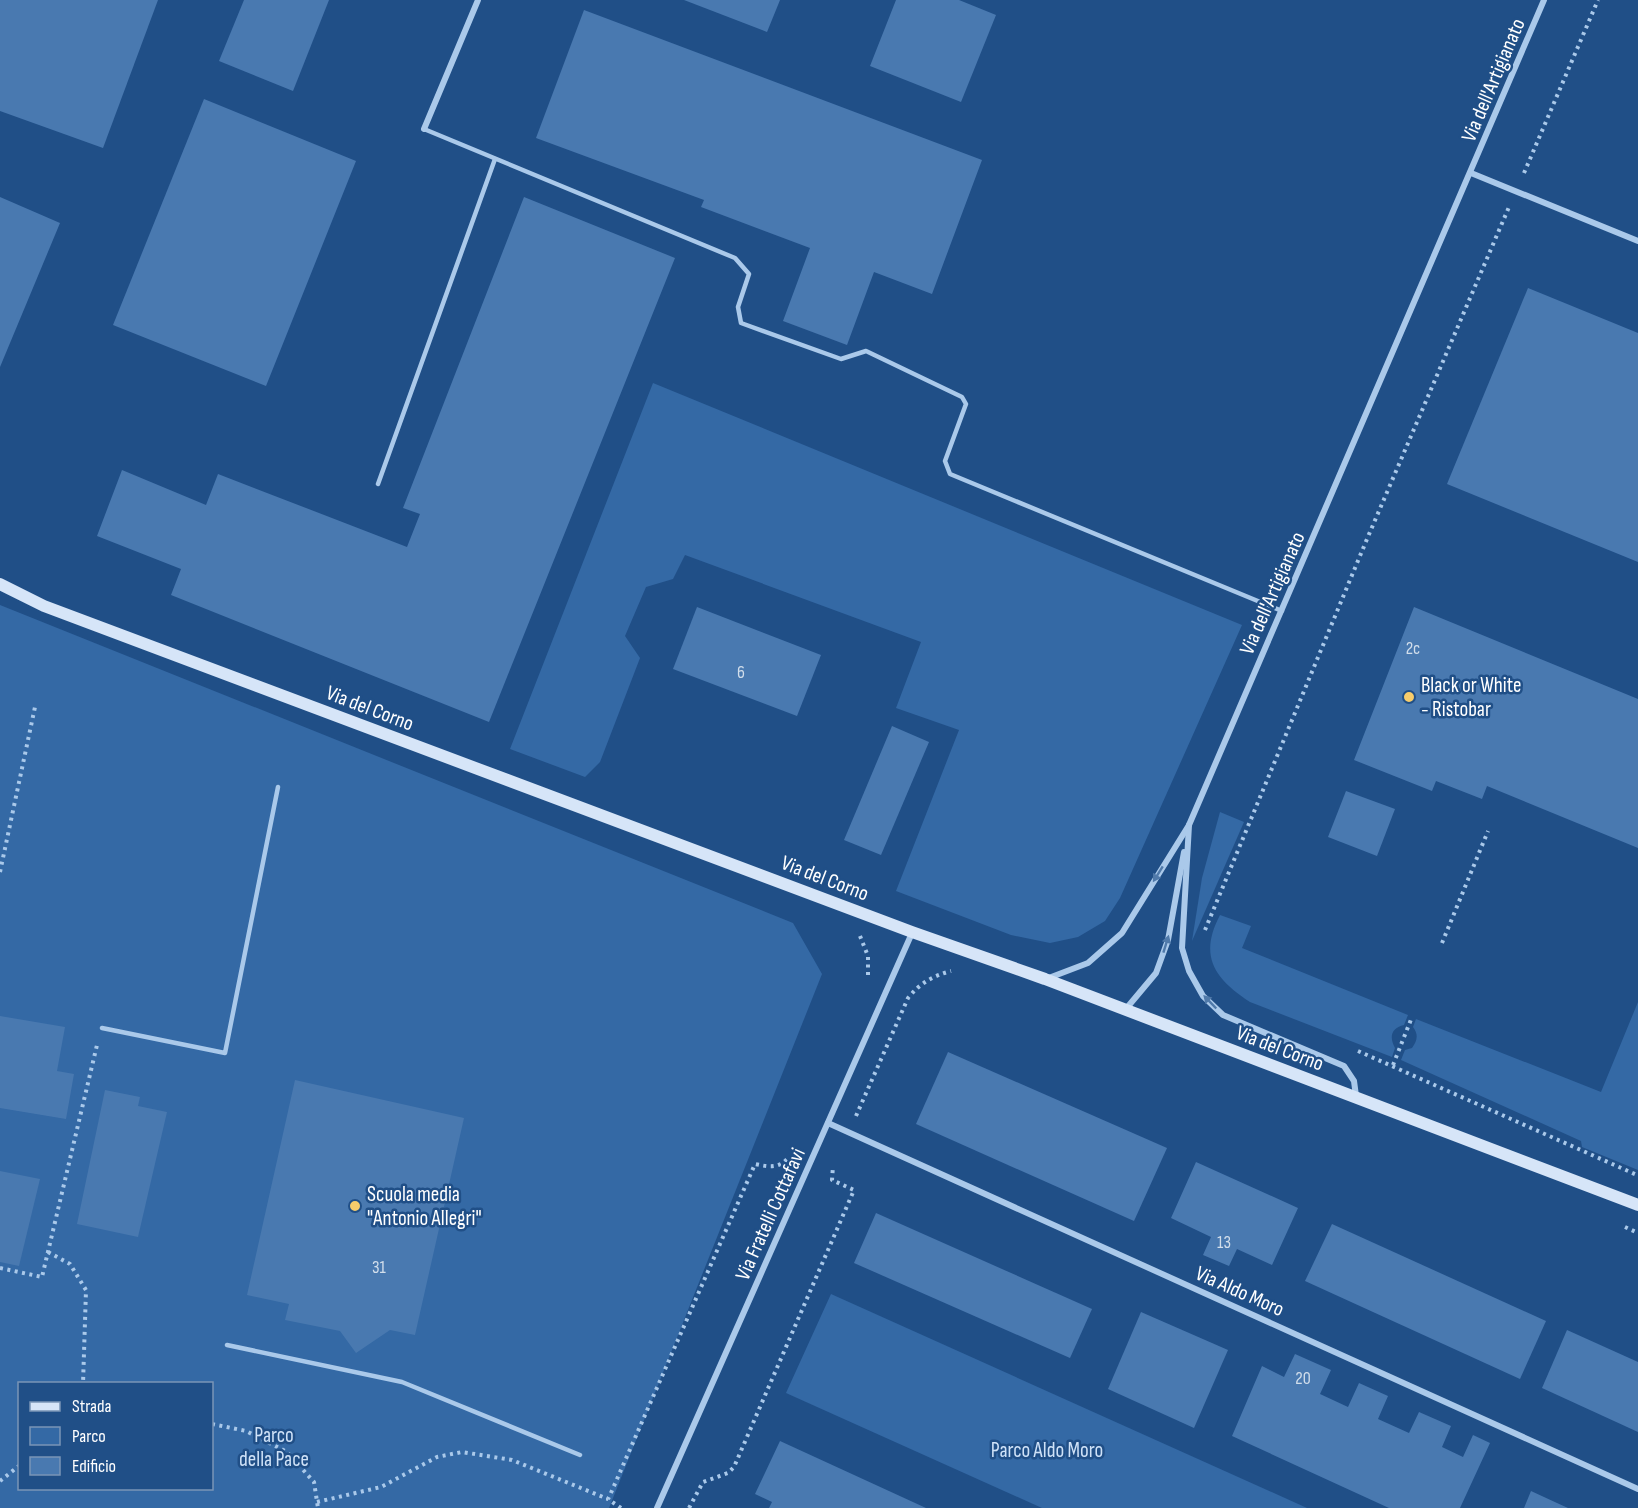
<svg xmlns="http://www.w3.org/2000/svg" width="1638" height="1508" font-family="'Sofia Sans Condensed',sans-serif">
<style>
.green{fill:#3469a5;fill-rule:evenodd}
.building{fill:#4979b0}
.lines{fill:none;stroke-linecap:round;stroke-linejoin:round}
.path{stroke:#aac9ea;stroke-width:4;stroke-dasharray:3 4.5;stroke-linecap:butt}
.lane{stroke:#aac9ea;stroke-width:4.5}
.street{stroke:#aac9ea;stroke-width:6}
.secondary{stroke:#d6e5f8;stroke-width:12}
.oneway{fill:#507aaa}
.poi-dot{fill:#f7cc6b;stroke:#204f87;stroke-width:2}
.labels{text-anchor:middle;stroke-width:5;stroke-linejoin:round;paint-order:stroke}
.number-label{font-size:18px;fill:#d2deeb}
.street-label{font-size:21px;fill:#fff;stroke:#204f87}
.poi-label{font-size:21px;fill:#fff;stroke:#204f87;text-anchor:start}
.park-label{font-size:21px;fill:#cfe2f8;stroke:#204f87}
</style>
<rect width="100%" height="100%" fill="#204f87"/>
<!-- green -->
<g class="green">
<path d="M653 383 1242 625 1120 898 1105 921 1078 937 1050 943 1011 935 896 891 959 730 896 708 921 642 685 555 673 579 646 587 625 636 640 658 600 762 585 777 510 749Z"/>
<path d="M0 605 793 923 822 974 609 1508H0ZM20 1384H212V1488H20Z"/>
<path d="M1220 812 1244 822 1192 941 1202 878Z"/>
<path d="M1220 915 1251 926 1242 948 1408 1015 1404 1025C1391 1028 1389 1037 1395 1048L1392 1057 1250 1002C1213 978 1199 955 1220 915Z"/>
<path d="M1638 1002V1170L1582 1147 1581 1141 1401 1060 1405 1050 1412 1048C1417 1041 1419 1035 1413 1027L1416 1019 1601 1092Z"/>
<path d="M831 1294 1307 1508H1042L786 1393Z"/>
</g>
<!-- building -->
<g class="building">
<path d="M0 0H158L103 148 0 111Z"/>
<path d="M244 0H329L293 91 219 61Z"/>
<path d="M684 0H780L767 32Z"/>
<path d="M896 0H959L996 15 961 102 870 66Z"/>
<path d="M584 10 982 160 932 294 874 272 847 345 783 321 810 248 701 207 704 200 536 138Z"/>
<path d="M204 99 356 161 266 386 113 325Z"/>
<path d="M0 197 60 223 0 367Z"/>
<path d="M524 197 675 258 489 722 171 595 181 569 97 536 122 470 206 505 218 474 407 547 420 514 403 508Z"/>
<path d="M1528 288 1638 333V562L1447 484Z"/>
<path d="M697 607 821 655 797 716 673 669Z"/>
<path d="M1414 607 1638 699V848L1487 786 1482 799 1436 781 1432 791 1354 760Z"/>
<path d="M892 726 929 742 881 855 844 840Z"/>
<path d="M1346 791 1395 809 1377 856 1328 837Z"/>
<path d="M0 1016 65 1027 57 1071 74 1074 66 1119 0 1108Z"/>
<path d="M948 1052 1167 1148 1134 1221 916 1124Z"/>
<path d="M295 1080 464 1118 415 1335 390 1330 356 1353 340 1331 285 1320 289 1304 247 1295Z"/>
<path d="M105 1090 140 1097 138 1106 167 1112 138 1237 77 1224Z"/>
<path d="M1196 1162 1298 1208 1272 1265 1237 1249 1229 1266 1203 1255 1211 1237 1171 1218Z"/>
<path d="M0 1171 40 1179 19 1266 0 1262Z"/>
<path d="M876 1213 1092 1309 1070 1358 854 1263Z"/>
<path d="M1332 1224 1546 1321 1520 1379 1305 1281Z"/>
<path d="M1141 1312 1228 1350 1194 1428 1108 1389Z"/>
<path d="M1567 1330 1638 1362V1432L1542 1388Z"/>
<path d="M1295 1354 1331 1370 1320 1394 1348 1407 1359 1383 1388 1396 1378 1419 1409 1433 1419 1412 1451 1426 1442 1447 1463 1457 1473 1435 1490 1443 1460 1508H1389L1232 1436 1262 1366 1284 1377Z"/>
<path d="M780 1441 926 1508H769L772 1502 755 1494Z"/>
<path d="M1531 1491 1557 1503 1568 1508H1524Z"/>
</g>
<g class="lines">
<!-- path -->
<g class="path">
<path d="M1524 173 1598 0"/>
<path d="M0 872 35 707"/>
<path d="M1205 930 1367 539 1509 207"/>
<path d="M860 936 868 956V978"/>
<path d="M1442 943 1488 831"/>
<path d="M1358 1051 1637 1175"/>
<path d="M1393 1065 1412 1017"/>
<path d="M856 1116 908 998C920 983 933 976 951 971"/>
<path d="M1625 1227 1638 1233"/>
<path d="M48 1252 70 1264 86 1290 83 1384"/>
<path d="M0 1268 42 1277 97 1045"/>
<path d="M212 1424 246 1431 287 1452 314 1482 318 1508"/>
<path d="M0 1481 20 1465"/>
<path d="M317 1502 381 1487 437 1457 462 1452 512 1460 608 1499"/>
<path d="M621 1508 608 1499 610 1495 755 1164C769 1167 779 1169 789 1157"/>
<path d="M689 1508 703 1482 728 1473 734 1467 854 1190 832 1180 833 1166"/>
</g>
<!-- lane -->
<g class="lane">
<path d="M424 129 735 258 749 274 738 307 741 323 841 359 866 351 962 397 966 404 945 461 950 474 1282 611"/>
<path d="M378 484 495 159"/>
<path d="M102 1028 225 1053 278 787"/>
<path d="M227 1345 402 1382 580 1455"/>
</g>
<!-- street -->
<g class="street">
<path d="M424 129 478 0"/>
<path d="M1471 173 1638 241"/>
<path d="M1189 825 1182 948 1189 971 1203 996 1223 1015 1344 1066 1354 1081 1356 1096"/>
<path d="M1046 979 1088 963 1122 933 1189 825 1544 0"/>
<path d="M1125 1010 1156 973 1168 940 1184 852"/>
<path d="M828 1123 1638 1489"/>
<path d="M657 1508 912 933"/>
</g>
<!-- secondary -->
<path class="secondary" d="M0 584 44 606 912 932 1045 979 1638 1205"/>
</g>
<!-- one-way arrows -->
<defs><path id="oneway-solid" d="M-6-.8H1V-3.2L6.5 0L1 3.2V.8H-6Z" transform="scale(1.5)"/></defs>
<g class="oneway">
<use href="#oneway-solid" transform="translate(1158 874) rotate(122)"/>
<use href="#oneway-solid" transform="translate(1166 944) rotate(-73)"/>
<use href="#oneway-solid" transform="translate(1210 1002) rotate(-134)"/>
</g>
<!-- markers -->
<g class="poi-dot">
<circle cx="1409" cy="697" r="6"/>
<circle cx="355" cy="1206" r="6"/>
</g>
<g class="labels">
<!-- number labels -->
<g class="number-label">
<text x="1413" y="654">2c</text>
<text x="741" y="678">6</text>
<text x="1224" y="1248">13</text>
<text x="379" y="1273">31</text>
<text x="1303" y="1384">20</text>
</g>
<!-- street labels -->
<g class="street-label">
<text transform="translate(1493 80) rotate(-67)" y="7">Via dell'Artigianato</text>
<text transform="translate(1272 593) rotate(-66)" y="7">Via dell'Artigianato</text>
<text transform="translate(370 708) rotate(21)" y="7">Via del Corno</text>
<text transform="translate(825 878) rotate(21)" y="7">Via del Corno</text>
<text transform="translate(1280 1048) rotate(21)" y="7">Via del Corno</text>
<text transform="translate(770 1214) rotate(-66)" y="7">Via Fratelli Cottafavi</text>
<text transform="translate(1240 1291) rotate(24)" y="7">Via Aldo Moro</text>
</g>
<!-- poi labels -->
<g class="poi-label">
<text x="1421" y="692">Black or White<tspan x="1421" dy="24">- Ristobar</tspan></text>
<text x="367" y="1201">Scuola media<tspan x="367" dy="24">"Antonio Allegri"</tspan></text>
</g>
<!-- park labels -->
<g class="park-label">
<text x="274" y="1442">Parco<tspan x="274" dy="24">della Pace</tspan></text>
<text x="1047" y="1457">Parco Aldo Moro</text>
</g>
</g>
<!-- legend -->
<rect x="18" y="1382" width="195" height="108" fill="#204f87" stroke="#7995b7" stroke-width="1.5"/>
<rect x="30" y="1402" width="30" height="9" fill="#d6e5f8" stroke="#7995b7" stroke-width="1.5"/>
<text x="72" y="1412" font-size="18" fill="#ffffff">Strada</text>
<rect x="30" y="1427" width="30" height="18" fill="#3469a5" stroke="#7995b7" stroke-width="1.5"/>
<text x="72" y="1442" font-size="18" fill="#ffffff">Parco</text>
<rect x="30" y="1457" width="30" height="18" fill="#4979b0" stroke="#7995b7" stroke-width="1.5"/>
<text x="72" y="1472" font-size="18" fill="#ffffff">Edificio</text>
</svg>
